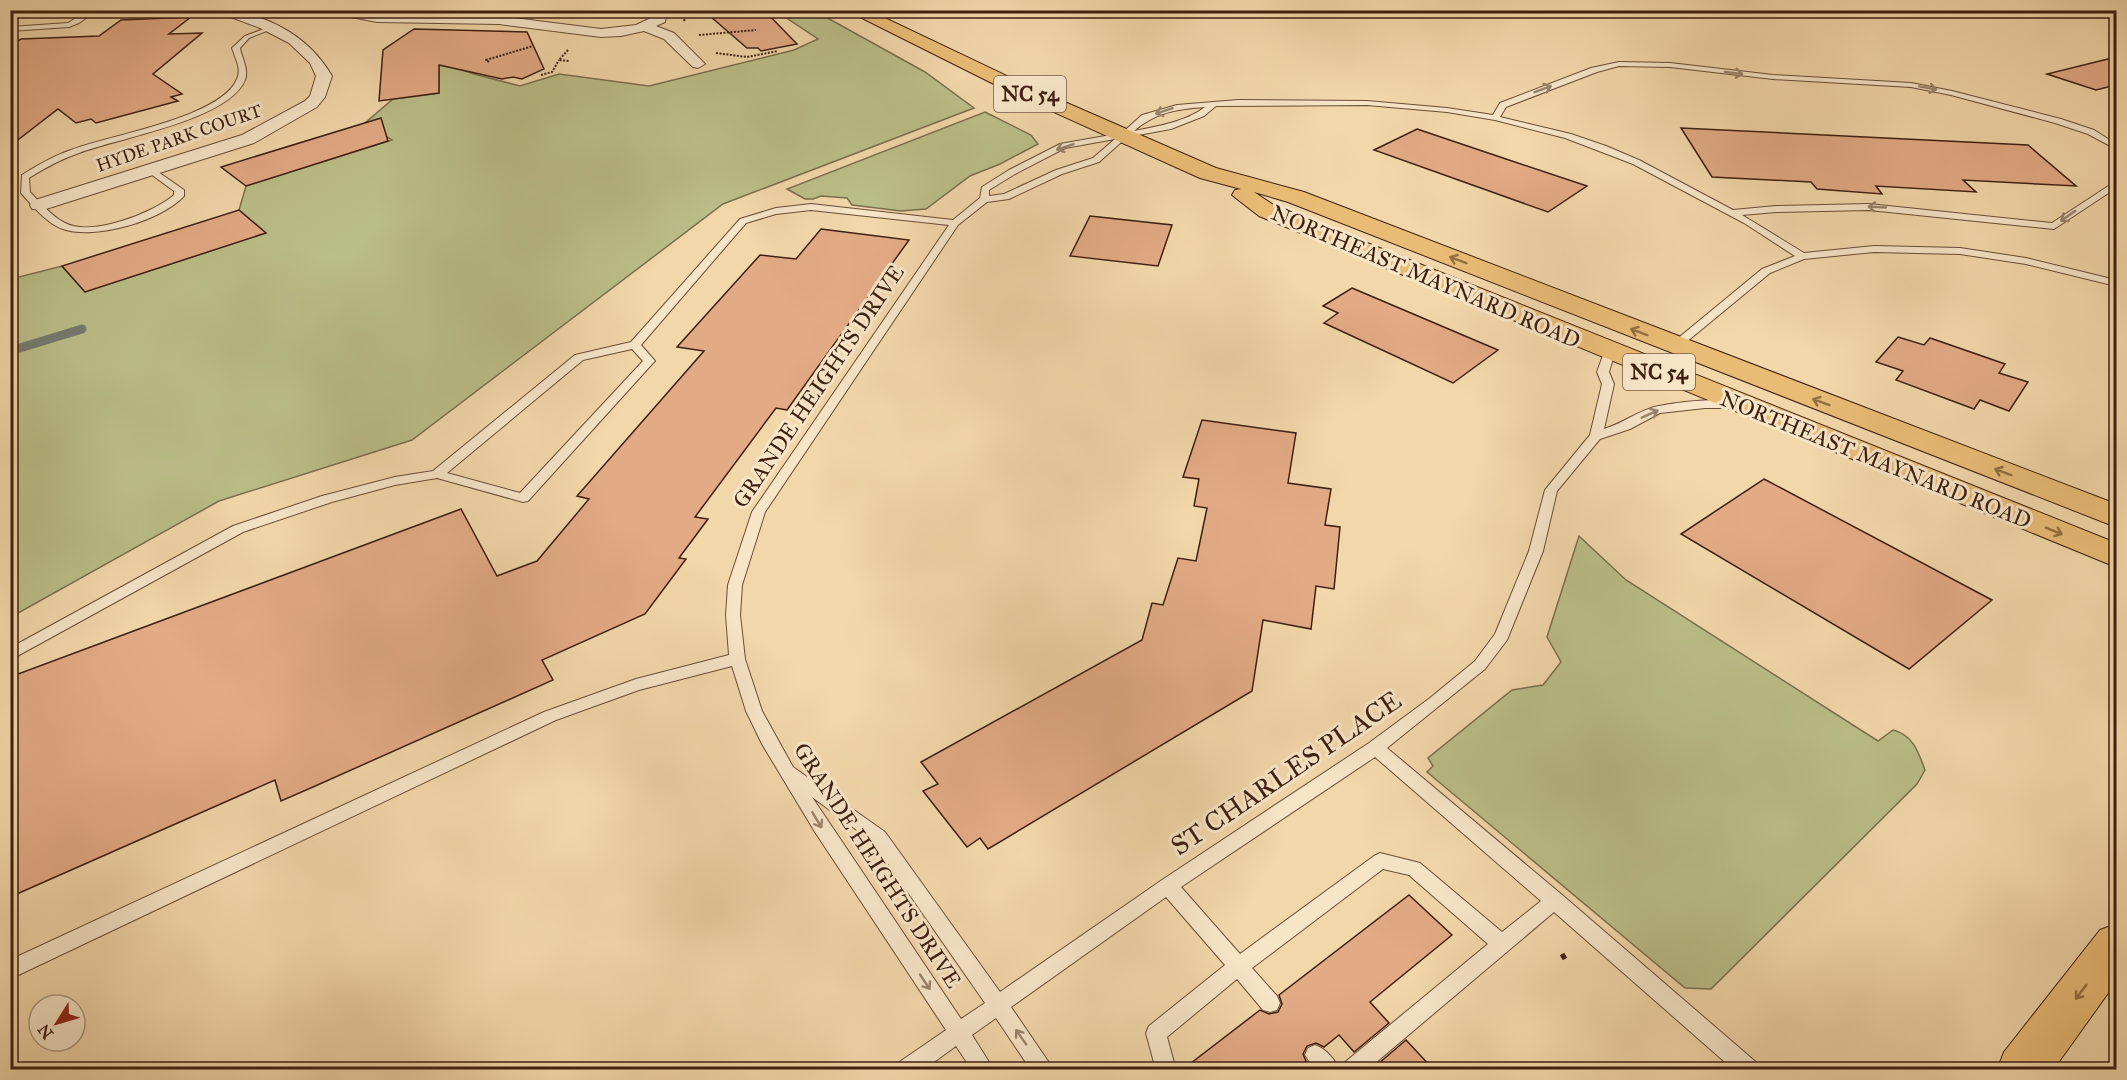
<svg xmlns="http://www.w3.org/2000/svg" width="2127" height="1080" font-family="'IM FELL Great Primer',serif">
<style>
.green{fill:#babe88;stroke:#7c6e4c;stroke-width:1.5}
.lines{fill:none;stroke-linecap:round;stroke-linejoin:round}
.stream{stroke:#767b70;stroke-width:9}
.building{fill:#e2aa85;stroke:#3d1f10;stroke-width:1.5}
.service-casing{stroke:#6a4d36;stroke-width:2}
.minor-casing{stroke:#6a4d36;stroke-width:2}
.primary-casing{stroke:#3d1f10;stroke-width:2}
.path-far1{stroke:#3d1f10;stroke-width:2;stroke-dasharray:2 1.5;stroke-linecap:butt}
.path{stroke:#3d1f10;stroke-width:5;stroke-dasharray:6 4;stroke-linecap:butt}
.service{fill:#f7e5c8;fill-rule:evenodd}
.minor{fill:#f7e5c8;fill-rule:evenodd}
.primary{fill:#e9bc75;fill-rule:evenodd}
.oneway{stroke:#9a826c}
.oneway2{stroke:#936e42}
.labels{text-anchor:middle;stroke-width:6;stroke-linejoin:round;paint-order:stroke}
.far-street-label{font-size:18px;fill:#3d1f10;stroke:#f7e5c8}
.shield{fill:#f7e5c8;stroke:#755a47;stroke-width:1.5}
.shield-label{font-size:21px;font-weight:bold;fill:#3d1f10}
.street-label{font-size:22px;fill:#3d1f10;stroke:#f7e5c8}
.near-street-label{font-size:27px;fill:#3d1f10;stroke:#f7e5c8}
</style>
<rect width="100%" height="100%" fill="#f2d7aa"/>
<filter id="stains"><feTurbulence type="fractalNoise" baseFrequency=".00333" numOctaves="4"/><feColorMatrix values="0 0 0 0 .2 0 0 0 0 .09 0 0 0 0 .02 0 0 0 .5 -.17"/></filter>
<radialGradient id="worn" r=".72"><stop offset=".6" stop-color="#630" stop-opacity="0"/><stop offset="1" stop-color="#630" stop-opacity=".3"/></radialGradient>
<!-- green -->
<g class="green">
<path d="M776 11H815L925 72 974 108 723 204 412 440 219 501 11 617V279L62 266 85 292 265 233 239 210 246 186 392 140 365 123 393 99 439 93V62L474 74 520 86 559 74 649 86 794 50 818 39Z"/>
<path d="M985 112 1031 135 1038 144 1000 164 970 176 926 209 901 211 852 205 847 198 821 196 813 199H805L787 189Z"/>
<path d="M1579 536 1626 580 1878 741 1893 730C1913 735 1918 751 1925 770L1917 784 1711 989 1685 988 1427 772 1433 766 1428 758 1512 690 1543 685 1561 662 1547 637Z"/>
</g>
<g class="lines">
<!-- stream -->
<path class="stream" d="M10 351 82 329"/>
</g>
<!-- building -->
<g class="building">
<path d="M703 10H764L797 44 761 51 758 48H747Z"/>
<path d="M191 17 169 34 202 33 153 74 182 94 171 97 178 101 96 123 91 119 76 123 58 109 10 146V47L21 39 99 36 121 20Z"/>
<path d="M414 29 527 32 544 69 522 79 513 77 502 79 439 65V93L379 101 383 50Z"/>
<path d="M2116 57V85L2096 90 2047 74Z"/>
<path d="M381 118 388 141 246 186 221 167Z"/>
<path d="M1681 128 2028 145 2076 186 1963 180 1976 192 1876 186 1882 194 1817 189 1811 182 1712 177Z"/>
<path d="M1417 129 1506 159 1587 186 1548 212 1374 150Z"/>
<path d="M239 210 266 233 85 292 62 266Z"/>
<path d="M1090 216 1172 225 1158 266 1070 256Z"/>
<path d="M821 229 909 240 787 410 776 408 695 517 708 519 679 558 686 559 645 614 542 660 553 680 313 787 281 801 275 780 10 897V677L461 509 497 576 537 561 589 499 577 496 704 351 677 347 760 255 796 259Z"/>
<path d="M1352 288 1498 350 1453 383 1324 323 1338 313 1323 306Z"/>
<path d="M1898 337 1924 345 1930 338 2005 364 1999 373 2028 382 2009 411 1980 400 1974 409 1896 380 1903 371 1876 362Z"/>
<path d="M1202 420 1296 433 1288 483 1331 489 1325 525 1340 527 1334 589 1316 586 1311 629 1263 620 1252 691 988 849 980 838 967 847 923 791 938 784 921 762 1142 640 1152 603 1163 605 1178 558 1196 561 1207 508 1194 506 1199 479 1183 477Z"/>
<path d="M1764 479 1992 600 1909 669 1681 534Z"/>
<path d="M1409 895 1452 935 1370 1002 1389 1023 1354 1052 1339 1035 1324 1047 1316 1043 1307 1046 1303 1054 1306 1061 1296 1070H1182L1260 1010 1269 1014 1278 1012 1282 1004 1279 995Z"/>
<path d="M1406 1040 1434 1070H1371Z"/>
</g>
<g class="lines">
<defs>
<g id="service">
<path d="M89 10H97L79 23 69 27 10 31V27L68 23Z"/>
<path d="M269 27 274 28 249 38 240 48C242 59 249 69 245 80 229 120 118 138 79 153 61 159 45 168 29 178L30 192C41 203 51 216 65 223 92 237 153 213 174 195V191L148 172V168L151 167 184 190V196C161 221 95 240 63 229 47 224 32 205 21 193L22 175C38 165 53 156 71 150 109 135 221 118 237 79 242 69 235 58 232 48L245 36Z"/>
<path d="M1619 62 1670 63 1773 75 1911 83 1952 91 2061 119 2094 130 2116 144V149L2088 134 2055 123 1951 95 1911 87 1773 79 1670 67 1619 66 1597 72 1506 107 1500 117 1571 134 1606 146 1639 160 1733 210 1776 206 1869 204 2052 223 2116 181V188L2054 229 1869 210 1776 212 1742 215 1804 253 1874 246 1960 248 2026 258 2116 280V286L2026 264 1960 254 1874 252 1804 259 1770 273 1679 348H1671V344L1762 269 1795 256 1744 223 1633 164 1565 138 1495 120 1447 112 1367 105 1216 106 1204 116 1171 129 1127 137 1099 162 1062 174 1009 199 987 202 958 225 765 512 742 585 740 615 745 659 762 711 793 767 885 832 1000 992 1162 880 1369 743 1430 698 1475 661 1495 634 1529 551 1545 490 1590 435 1602 384 1597 372 1605 350H1613L1615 352 1609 372 1614 384 1604 429C1621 424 1637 412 1654 407 1669 403 1731 395 1741 404L1735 408H1705L1660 413 1630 429 1600 439 1557 491 1543 551 1507 640 1485 669 1387 748 1561 894 1757 1063 1760 1070H1734L1554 912 1367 1070H1341L1344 1063 1488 944 1409 875 1383 869 1252 968 1277 996 1280 1003 1277 1010 1270 1012 1263 1010 1237 979 1167 1037 1176 1070H1156L1146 1033 1149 1026 1225 965 1166 897 1011 1007 1054 1070H1031L996 1018 972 1035 994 1070H972L956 1046 923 1070H895L898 1063 946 1030 815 832 762 744 746 711 732 666 639 690 556 720 10 979V960L544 712 636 679 729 655 726 615 728 585 752 512 949 225 811 210 776 214 746 223 641 345 655 361 653 363 528 501 523 502 437 478 395 485 332 502 243 532 10 660V648L233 526 322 496 395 477 433 471 575 355 631 342 740 219 776 208 811 204 953 220 980 198 982 187 1009 170 1060 144 1122 133 1142 115 1177 105 1238 100 1367 101 1447 108 1493 115 1500 103 1591 68ZM1205 107C1185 122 1159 126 1134 131 1156 112 1177 109 1205 107ZM1115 139 1093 158 1056 170 1004 194 989 196V190L1015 174 1065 148ZM632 349 643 361 520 493 447 473 583 360ZM1375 757 1541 901 1502 932 1420 863 1380 853 1374 856 1240 954 1181 887ZM812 797 873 842 985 1003 961 1019Z"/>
<path d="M1315 1045C1326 1049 1335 1059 1339 1070H1315L1305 1055 1308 1048Z"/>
</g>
<g id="minor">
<path d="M10 10H25L10 17Z"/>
<path d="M212 10C261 10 307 33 332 76L325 97 317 107 254 143 46 209H32L30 205 32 201 242 135 305 101 310 96 316 76 310 63 289 43 260 28Z"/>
<path d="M330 10 397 15 499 16 601 29 636 25 653 17V10H667L665 22 656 26 674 33 705 64 698 68 693 67 664 39 644 31 621 36 601 37 499 24 377 22 336 14Z"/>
</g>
<g id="primary">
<path d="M846 10H868L1028 86 1216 168 1304 192 2116 504V527L1288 202 1254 192 1275 206 2116 543V567L1259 216 1232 195 1235 190 1241 189 1200 178 1014 94Z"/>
<path d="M2116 924V982L2053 1070H1997L2004 1052 2100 930Z"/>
</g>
</defs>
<!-- service casing -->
<use href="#service" class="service-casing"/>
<!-- minor casing -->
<use href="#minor" class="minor-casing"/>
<!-- primary casing -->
<use href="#primary" class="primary-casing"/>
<!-- path-far1 -->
<g class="path-far1">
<path d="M684 21 688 10"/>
<path d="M699 35 756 30"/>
<path d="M568 50 559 60 569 61"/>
<path d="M716 53 747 57 778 51"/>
<path d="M489 62 486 60 533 46"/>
<path d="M541 75 552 72 559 60"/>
</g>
<!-- path -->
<path class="path" d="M1562 954 1565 959"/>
<!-- service -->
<use href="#service" class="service"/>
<!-- minor -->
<use href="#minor" class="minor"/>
<!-- primary -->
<use href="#primary" class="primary"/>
</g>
<!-- one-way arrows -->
<defs><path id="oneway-shaft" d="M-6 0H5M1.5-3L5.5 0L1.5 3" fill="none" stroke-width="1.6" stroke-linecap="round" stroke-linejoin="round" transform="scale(1.5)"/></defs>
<g class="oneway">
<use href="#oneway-shaft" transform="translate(1734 73) rotate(7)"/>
<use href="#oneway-shaft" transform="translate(1928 88) rotate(10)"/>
<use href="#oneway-shaft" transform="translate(1543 89) rotate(-21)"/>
<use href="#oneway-shaft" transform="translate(1164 111) rotate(162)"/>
<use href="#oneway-shaft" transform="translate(1065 147) rotate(162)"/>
<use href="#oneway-shaft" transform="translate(1877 207) rotate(-177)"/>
<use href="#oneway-shaft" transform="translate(2068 216) rotate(145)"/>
<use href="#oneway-shaft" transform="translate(1650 414) rotate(-24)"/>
<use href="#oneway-shaft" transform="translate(817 820) rotate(59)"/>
<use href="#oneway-shaft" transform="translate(925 982) rotate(56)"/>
<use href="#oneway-shaft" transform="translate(1021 1037) rotate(-125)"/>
</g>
<g class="oneway2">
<use href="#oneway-shaft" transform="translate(1458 260) rotate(-159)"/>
<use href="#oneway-shaft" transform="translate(1639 332) rotate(-159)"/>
<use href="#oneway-shaft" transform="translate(1821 402) rotate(-159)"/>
<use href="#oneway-shaft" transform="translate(2003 472) rotate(-159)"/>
<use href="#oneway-shaft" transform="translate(2054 531) rotate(22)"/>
<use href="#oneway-shaft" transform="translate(2081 992) rotate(127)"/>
</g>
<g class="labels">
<!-- far-street labels -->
<g class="far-street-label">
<text transform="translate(179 138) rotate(-19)" y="6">HYDE PARK COURT</text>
</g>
<!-- shield labels -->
<g class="shield">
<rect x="994" y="76" width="72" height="36" rx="4.5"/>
<rect x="1623" y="354" width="72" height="36" rx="4.5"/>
</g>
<g class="shield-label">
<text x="1030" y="101">NC 54</text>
<text x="1659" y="379">NC 54</text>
</g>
<!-- street labels -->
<g class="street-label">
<text transform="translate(1426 276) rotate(23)" y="8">NORTHEAST MAYNARD ROAD</text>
<text transform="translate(818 386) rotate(-56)" y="8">GRANDE HEIGHTS DRIVE</text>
<text transform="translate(1876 459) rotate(22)" y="8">NORTHEAST MAYNARD ROAD</text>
<text transform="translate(878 865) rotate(57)" y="8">GRANDE HEIGHTS DRIVE</text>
</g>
<!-- near-street labels -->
<g class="near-street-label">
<text transform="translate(1286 773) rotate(-34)" y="9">ST CHARLES PLACE</text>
</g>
</g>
<!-- margin -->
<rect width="2127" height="1080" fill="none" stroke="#f2d7aa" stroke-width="36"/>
<rect x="12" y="12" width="2103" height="1056" fill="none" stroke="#3d1f10" stroke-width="3"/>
<rect x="18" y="18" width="2091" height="1044" fill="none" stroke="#3d1f10" stroke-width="1.5"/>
<!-- north arrow -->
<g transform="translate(57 1023) rotate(233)"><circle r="28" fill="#f7e5c8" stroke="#ad967e" stroke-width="1.5"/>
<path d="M0-4.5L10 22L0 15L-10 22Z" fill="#8f2418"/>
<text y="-9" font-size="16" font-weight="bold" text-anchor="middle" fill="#3d1f10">N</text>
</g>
<rect width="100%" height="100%" filter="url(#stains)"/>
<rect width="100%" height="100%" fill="url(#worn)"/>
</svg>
